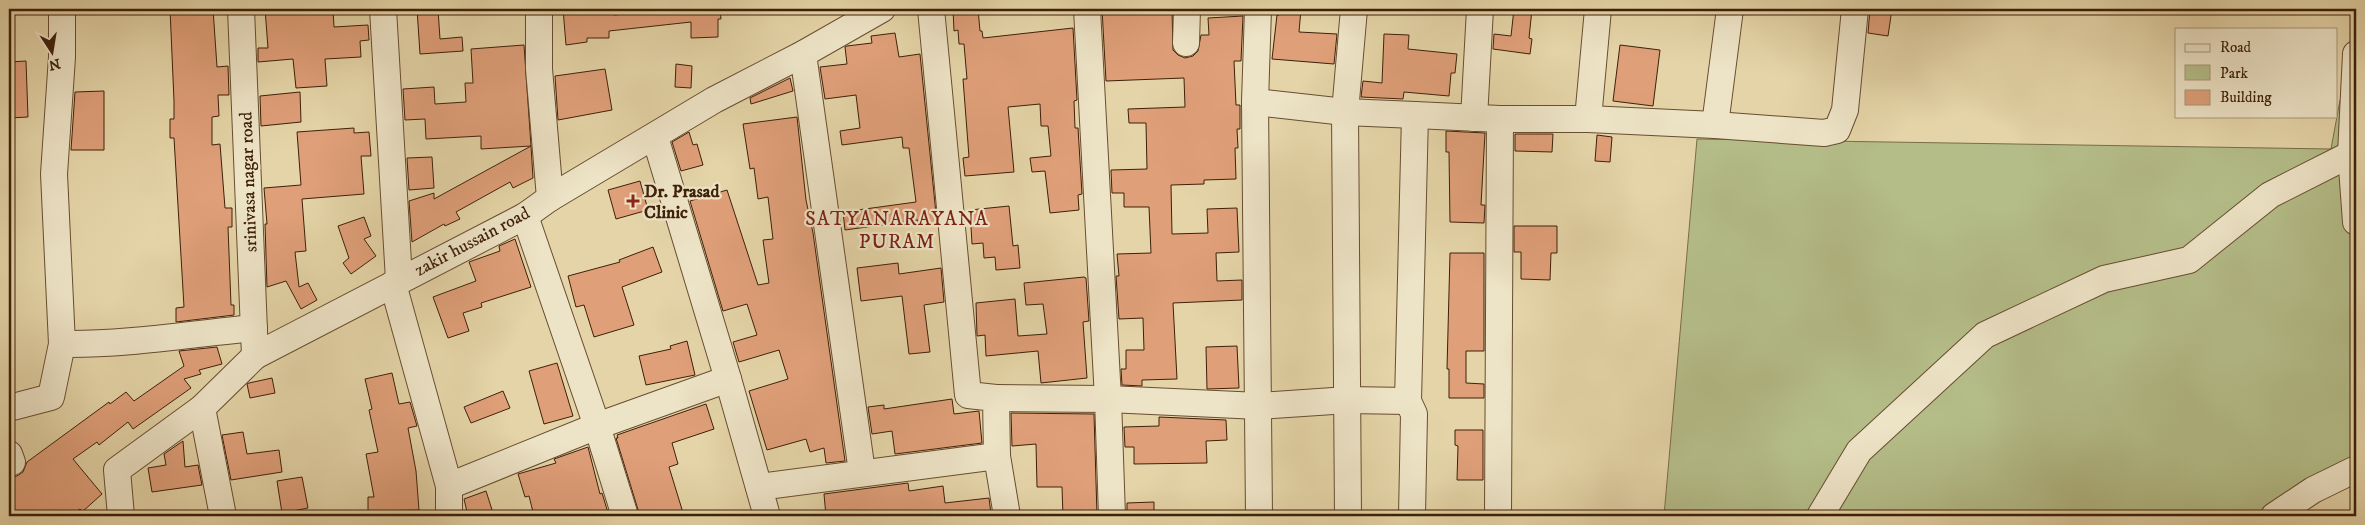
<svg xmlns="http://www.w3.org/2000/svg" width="2365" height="525" font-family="'IM FELL DW Pica',serif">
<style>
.green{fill:#b4bd88;stroke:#796e48}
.building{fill:#df9f79;stroke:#3e2009}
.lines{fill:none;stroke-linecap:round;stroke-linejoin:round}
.minor-casing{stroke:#684d30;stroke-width:28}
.minor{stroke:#ede3c6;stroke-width:26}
.poi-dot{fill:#8f2418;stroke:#ede3c6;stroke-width:2}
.labels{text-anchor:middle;stroke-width:4.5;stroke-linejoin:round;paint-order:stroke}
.street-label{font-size:18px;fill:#3e2009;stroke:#ede3c6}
.poi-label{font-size:18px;font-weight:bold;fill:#3e2009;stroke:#ede3c6;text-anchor:start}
.quarter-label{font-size:20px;letter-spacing:1px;fill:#7a1f14;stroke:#ede3c6}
</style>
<rect width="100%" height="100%" fill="#e4d4a7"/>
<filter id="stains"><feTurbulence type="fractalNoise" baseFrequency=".004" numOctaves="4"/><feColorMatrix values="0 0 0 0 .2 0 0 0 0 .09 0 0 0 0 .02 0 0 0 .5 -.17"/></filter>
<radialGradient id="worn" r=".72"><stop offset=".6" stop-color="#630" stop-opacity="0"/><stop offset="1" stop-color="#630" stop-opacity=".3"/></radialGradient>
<!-- green -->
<path class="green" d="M2356 98V469L2285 516H1664L1697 139 2331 149 2340 100Z"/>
<!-- building -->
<g class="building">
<path d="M170 9H213L217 67 228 66 229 95H218L219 116 212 117V145L220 144 225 208H232V227H228L231 305H234V315L176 322V308L184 307 174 138H170V119H174V101Z"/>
<path d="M265 9H333L334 27 368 25 369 40 360 41 361 57 325 59 327 86 296 88 293 59 258 62V48H268Z"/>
<path d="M417 9H438L440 39 462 37 463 51 420 54Z"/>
<path d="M563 9H613L614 15 675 9H720L721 19H718V37L691 38V22L609 31V38H587V42L566 45Z"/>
<path d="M953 9H978L980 31H982L983 38 1073 28 1077 100 1074 101 1075 128H1078L1082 194 1078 195 1079 210 1050 213 1045 171 1032 172 1030 158 1051 156 1048 126H1041L1040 104 1008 107 1014 172 965 176 963 158 969 157 963 79H967L964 44H959L958 30 954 31Z"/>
<path d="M1102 9H1172L1173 50 1178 55 1185 58 1193 56 1198 51 1201 35H1209L1208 18 1243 16 1241 61H1234L1236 105H1240V129H1237L1238 148H1235L1236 179 1204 180V184L1171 185 1172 234 1208 233 1207 209 1237 208 1239 252 1216 253 1217 281 1242 280V300L1173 303 1177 379 1142 380V386L1122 385 1121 369H1126V350H1144L1143 318 1119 319 1116 276H1119L1117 254 1151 253 1149 207H1124V193H1112L1111 170 1147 169 1146 123H1129L1128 109 1185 107 1184 78 1106 81Z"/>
<path d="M1279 9H1301L1299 32 1337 34 1334 64 1272 59 1277 15H1279Z"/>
<path d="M1514 9H1532L1529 38 1532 39 1530 54 1493 49 1494 34 1511 36Z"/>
<path d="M1870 9H1892L1888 36 1868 33Z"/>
<path d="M895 33 899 57 920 54 937 224 918 226V220L845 230 843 212 916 202 909 148H903L902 137 842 145 840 131 860 128 856 95 825 99 820 67 847 64 845 47 847 46 872 43 871 36Z"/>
<path d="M1384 34 1409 35 1408 49 1457 54 1455 73H1451L1449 96 1404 92 1403 99 1361 97 1363 81 1382 83Z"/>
<path d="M524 45 531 146 481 149V136L426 139 425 119 405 120 403 89 434 87 435 104 466 102 465 83H473L471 49Z"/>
<path d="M1620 45 1660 50 1653 106 1613 101Z"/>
<path d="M26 61 28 117 9 118V62Z"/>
<path d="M676 64 692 66 691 88 675 87Z"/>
<path d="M605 69 612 110 558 120 555 76Z"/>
<path d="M790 78 793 91 751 104 750 98Z"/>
<path d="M104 91V150H71L75 92Z"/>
<path d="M300 92 301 122 261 126 260 96Z"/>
<path d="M797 117 806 200 813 233 845 461 826 463 824 448 810 452 806 439 767 450 749 391 788 379 779 350 739 362 733 342 757 335 747 304 723 311 690 201 727 190 758 285 769 283 763 240 773 239 768 197 758 199 754 168 750 169 743 124Z"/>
<path d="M354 128V133L369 132 371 156H361L364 194 302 199 306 251 295 252 299 287 308 283 317 300 301 309 286 281 267 287 265 224H267L264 188 301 185 297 132Z"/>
<path d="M1446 131 1485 133 1481 205H1485L1484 223 1450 222 1449 152H1446Z"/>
<path d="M689 132 693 145 697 144 703 165 681 171 672 142Z"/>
<path d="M1515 134H1553L1552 152 1515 151Z"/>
<path d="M1597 135 1612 137 1610 162 1595 161Z"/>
<path d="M531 146 533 178 513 188 510 182 456 212 460 219 445 226 444 224 412 242 409 201 434 193V199Z"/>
<path d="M432 157 434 188 409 190 407 158Z"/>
<path d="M640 181 648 210 616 219 608 190Z"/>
<path d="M1009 206 1013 246 1018 245 1020 268 996 270 995 257 984 258 983 243 972 244 970 210Z"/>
<path d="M364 217 371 236 364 239 376 256 351 274 343 263 349 258 338 226Z"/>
<path d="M1514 226H1557V253H1551L1550 280 1521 279V252H1514Z"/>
<path d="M515 239 531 287 481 303 482 307 463 313 469 331 448 338 433 297 476 281 469 262 500 251 499 246Z"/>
<path d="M653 247 662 272 622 287 634 325 594 337 584 305 576 307 568 276 620 262 619 260Z"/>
<path d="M1450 253H1484V351H1466V383L1484 384V398H1449V369H1447Z"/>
<path d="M898 263 899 274 941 268 944 302 924 305 930 352 909 354 902 296 861 301 857 268Z"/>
<path d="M1084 277 1086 278 1089 321 1083 322 1087 378 1041 383 1038 351 986 356 985 335 977 336 976 303 1015 299 1018 336 1047 334 1043 304 1026 305 1024 283Z"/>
<path d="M687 341 695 375 646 385 639 356 671 349 670 346Z"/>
<path d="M1237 346 1239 388 1207 389 1206 347Z"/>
<path d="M217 347 222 364 199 370 201 374 184 379 191 388 133 429 128 422 99 445 97 442 73 459 102 494 82 512 80 509 70 516H9V477L17 476 23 472 27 462 109 402 110 404 126 392 134 401 184 366 179 351Z"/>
<path d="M557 363 573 416 544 424 529 371Z"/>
<path d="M392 373 399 404 410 402 417 426 408 428 416 471 419 510 368 511V497H374L366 454 378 452 369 410 372 409 365 379Z"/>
<path d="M272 378 275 393 250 398 247 384 249 383Z"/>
<path d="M503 391 510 408 471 423 464 407Z"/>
<path d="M952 399 954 414 979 411 982 443 895 454 892 431 872 434 868 407 884 405V409Z"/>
<path d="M706 404 714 429 672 443 678 464 669 467 684 516H640L616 438H618L617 435Z"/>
<path d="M1011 413 1094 414 1097 515 1063 516 1062 487H1037L1036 444 1012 446Z"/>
<path d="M1159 417 1226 420 1227 440 1206 441 1207 463 1134 464V447H1125L1124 427 1159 426Z"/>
<path d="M1455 430H1483V480H1457L1458 446 1455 445Z"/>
<path d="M243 432 247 454 279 450 282 472 231 480 222 435Z"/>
<path d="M183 441 185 467 198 465 202 485 152 492 148 468 166 465 164 454Z"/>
<path d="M588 447 600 494 602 493 609 516H572L571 513 556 516H534L529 496 525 497 518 474 556 463 554 459Z"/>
<path d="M302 477 308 508 282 513 277 481Z"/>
<path d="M908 483 909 491 943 486 945 503 989 498 991 514 973 516H916V512L889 516H826L824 494Z"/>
<path d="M486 491 494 516H468L464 499Z"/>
<path d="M1154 502V516H1127V503Z"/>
</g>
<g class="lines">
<defs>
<g id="minor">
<path d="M241 9 255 356"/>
<path d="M383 9 399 280"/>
<path d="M539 9V69L550 198"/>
<path d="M931 9 968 395 996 398 997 456 1007 516"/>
<path d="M1087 9 1108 399 1112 516"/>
<path d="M1258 9 1255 102 1259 516"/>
<path d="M1186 43 1187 9"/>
<path d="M803 54 862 472"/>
<path d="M2356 54 2351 154 2356 222"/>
<path d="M1255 102 1345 112 1415 115 1500 119H1588L1715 125 1730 9"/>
<path d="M1474 118 1480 9"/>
<path d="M1588 119 1598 9"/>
<path d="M1715 125 1824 133 1837 130 1845 110 1855 9"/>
<path d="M655 137 728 379 767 516"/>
<path d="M525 216 597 426 625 516"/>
<path d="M393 284 449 486V516"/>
<path d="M62 344C126 345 190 334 254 328"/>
<path d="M996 398 1108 399 1259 406 1348 400 1408 401"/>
<path d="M9 408 51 397 62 344 54 174 62 57V9"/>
<path d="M202 408 223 516"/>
<path d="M9 454 12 462"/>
<path d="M449 486 597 426 728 379"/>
<path d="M759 487 997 456"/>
<path d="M121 516 117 470 202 408 255 356 525 216 550 198 714 100 803 54 882 9"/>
<path d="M1348 516 1345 112 1354 9"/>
<path d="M1412 516 1414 414 1408 401 1415 115"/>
<path d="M1498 516 1500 119"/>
<path d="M1820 516 1859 451 1985 335 2104 279 2189 260 2270 195 2351 154"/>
<path d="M2274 516 2313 490 2356 469"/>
</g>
</defs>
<!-- minor casing -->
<use href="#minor" class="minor-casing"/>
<!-- minor -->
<use href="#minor" class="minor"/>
</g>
<!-- markers -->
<path class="poi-dot" d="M630.5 193.5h5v5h5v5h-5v5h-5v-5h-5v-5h5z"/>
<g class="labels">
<!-- street labels -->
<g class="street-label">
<text transform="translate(248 182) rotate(-92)" y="6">srinivasa nagar road</text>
<text transform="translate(472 241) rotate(-28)" y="6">zakir hussain road</text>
</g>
<!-- poi labels -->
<g class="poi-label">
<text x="644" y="197">Dr. Prasad<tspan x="644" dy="21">Clinic</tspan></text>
</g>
<!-- quarter labels -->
<g class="quarter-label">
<text x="897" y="225">SATYANARAYANA<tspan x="897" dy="23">PURAM</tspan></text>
</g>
</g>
<!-- margin -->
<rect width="2365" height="525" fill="none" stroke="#e4d4a7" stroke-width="30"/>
<rect x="10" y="10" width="2345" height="505" fill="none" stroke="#3e2009" stroke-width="2.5"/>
<rect x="15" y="15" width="2335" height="495" fill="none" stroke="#3e2009"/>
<!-- legend -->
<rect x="2175" y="28" width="162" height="90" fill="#ede3c6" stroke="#a7957a"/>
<rect x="2185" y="44" width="25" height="8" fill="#ede3c6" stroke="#a7957a"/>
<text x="2220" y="52" font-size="15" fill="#3e2009">Road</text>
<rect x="2185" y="65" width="25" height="15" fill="#b4bd88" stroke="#a7957a"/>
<text x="2220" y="78" font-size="15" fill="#3e2009">Park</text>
<rect x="2185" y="90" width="25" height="15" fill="#df9f79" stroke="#a7957a"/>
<text x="2220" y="102" font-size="15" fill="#3e2009">Building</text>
<!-- north arrow -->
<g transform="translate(52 52) rotate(168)" stroke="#ede3c6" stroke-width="4" paint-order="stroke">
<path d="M0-4L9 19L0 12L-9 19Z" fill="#3e2009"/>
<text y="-8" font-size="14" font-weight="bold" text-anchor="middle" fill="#3e2009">N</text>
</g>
<rect width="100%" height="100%" filter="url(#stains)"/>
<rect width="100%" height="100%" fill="url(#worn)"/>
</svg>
